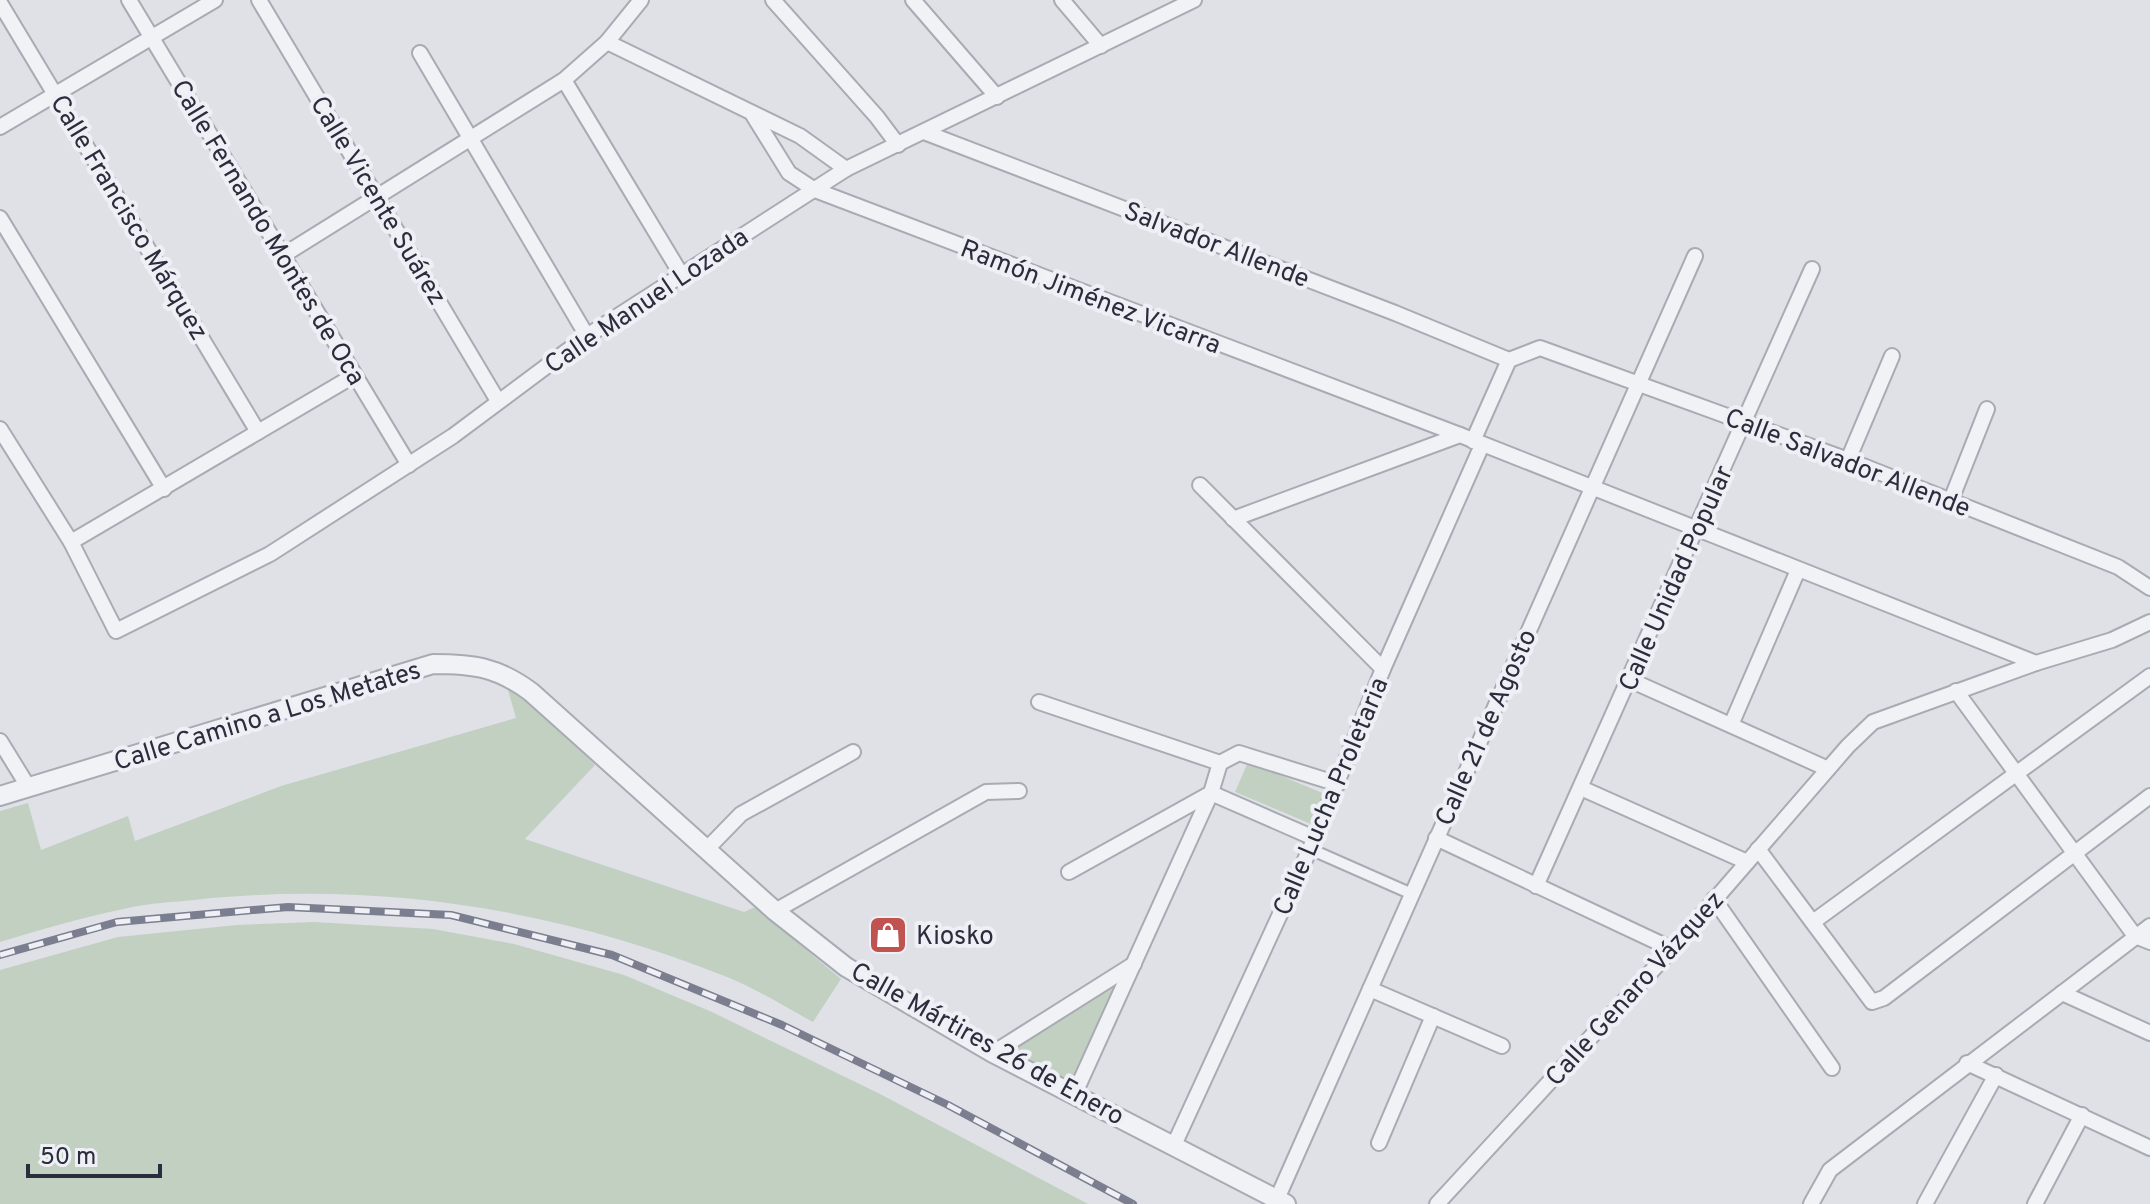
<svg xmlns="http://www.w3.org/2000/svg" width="2150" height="1204" font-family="Overpass,sans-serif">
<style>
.green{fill:#c2d0c1}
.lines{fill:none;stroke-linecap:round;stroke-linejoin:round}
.pedestrian-casing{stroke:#a9abb4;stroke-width:14}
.minor-casing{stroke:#a9abb4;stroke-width:18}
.tertiary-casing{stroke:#a9abb4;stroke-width:22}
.pedestrian{stroke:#f1f2f6;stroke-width:10}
.minor{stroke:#f1f2f6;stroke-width:14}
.tertiary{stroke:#f1f2f6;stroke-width:18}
.rail-casing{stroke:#7a7e8f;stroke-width:8}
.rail{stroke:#eef0f5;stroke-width:5;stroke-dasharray:15;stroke-linecap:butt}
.labels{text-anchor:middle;stroke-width:8;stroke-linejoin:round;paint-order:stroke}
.street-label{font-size:26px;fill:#2a2d3c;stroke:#eef0f5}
.poi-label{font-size:26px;fill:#2a2d3c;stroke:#eef0f5;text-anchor:start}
</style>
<rect width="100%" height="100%" fill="#dfe1e7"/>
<!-- green -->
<g class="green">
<path d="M506 683 545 713 595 765 525 839 744 912 755 907 841 979 813 1022C785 1007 757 989 727 977 559 909 375 880 194 900 173 902 150 903 128 908 85 917 42 929 0 942V811L28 803 41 850 128 816 135 841 281 786 516 718Z"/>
<path d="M1248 762 1325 794 1311 824 1235 792Z"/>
<path d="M314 922 433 929 514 944 624 975 712 1012 880 1094 1088 1204H0V970L118 937 237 925Z"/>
<path d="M1134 964 1075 1093 993 1053Z"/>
</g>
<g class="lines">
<defs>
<path id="pedestrian" d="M1310 849 1412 894"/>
<g id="minor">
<path d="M129 0 409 465"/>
<path d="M259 0 498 401"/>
<path d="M773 0 877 117 898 145"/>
<path d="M913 0 997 97"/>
<path d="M1062 0 1101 46"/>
<path d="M0 3 258 432"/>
<path d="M607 42 800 136 846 169"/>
<path d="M420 53 587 336"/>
<path d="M564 80 681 274"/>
<path d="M753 115 789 173 815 190 1460 435 2036 663"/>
<path d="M0 127 215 0"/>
<path d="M924 132 1395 313 1509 360"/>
<path d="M0 218 164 489"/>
<path d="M282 256 564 80 607 42 641 0"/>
<path d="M0 429 71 542 116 631 270 554 453 436 587 336 846 169 1194 0"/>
<path d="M1473 441 1509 360 1540 348 1848 460 2118 567 2150 588"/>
<path d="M1848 460 1892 356"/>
<path d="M1200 485 1383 669"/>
<path d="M1951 500 1987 409"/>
<path d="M1233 519 1460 435"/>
<path d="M71 542 355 375"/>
<path d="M1630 680 1828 769"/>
<path d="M1956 691 2135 936 2150 942"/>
<path d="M1039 702 1220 763"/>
<path d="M1731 725 1798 570"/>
<path d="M0 741 29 788"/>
<path d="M1220 763 1239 753 1338 784"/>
<path d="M1581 788 1747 862"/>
<path d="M1436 838 1672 949"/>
<path d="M707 849 741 814 853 752"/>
<path d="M1758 849 1872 1002 1884 998 2150 796"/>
<path d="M1069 872 1211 793 1314 838"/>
<path d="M1536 886 1812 269"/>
<path d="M1714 899 1832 1068"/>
<path d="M775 911 986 792 1019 791"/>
<path d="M1813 922 2150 676"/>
<path d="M1370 989 1502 1046"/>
<path d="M2062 993 2150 1033"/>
<path d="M993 1053 1134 964"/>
<path d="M1967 1063 2150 1148"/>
<path d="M1075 1093 1211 793 1220 763"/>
<path d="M1379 1143 1433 1016"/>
<path d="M1174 1145 1310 849 1383 669 1482 445"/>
<path d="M1277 1199 1695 256"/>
<path d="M1437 1204 1672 949 1848 746 1873 722 2036 663 2112 640 2150 622"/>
<path d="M1811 1204 1830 1170 2150 926"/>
<path d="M1925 1204 1996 1075"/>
<path d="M2035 1204 2082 1115"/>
</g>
<path id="tertiary" d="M0 796 433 664C474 664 497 667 531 692L775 911 846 967 993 1053 1286 1204"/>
</defs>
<!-- pedestrian casing -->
<use href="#pedestrian" class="pedestrian-casing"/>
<!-- minor casing -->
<use href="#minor" class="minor-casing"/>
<!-- tertiary casing -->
<use href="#tertiary" class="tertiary-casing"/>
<!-- pedestrian -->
<use href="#pedestrian" class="pedestrian"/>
<!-- minor -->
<use href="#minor" class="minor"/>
<!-- tertiary -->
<use href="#tertiary" class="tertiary"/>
<defs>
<path id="rail" d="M0 955 117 922 288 907 451 915 612 955 782 1025 948 1105 1133 1204"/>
</defs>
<!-- rail casing -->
<use href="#rail" class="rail-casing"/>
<!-- rail -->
<use href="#rail" class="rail"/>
</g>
<!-- icons -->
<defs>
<symbol id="shop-square" viewBox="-11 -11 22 22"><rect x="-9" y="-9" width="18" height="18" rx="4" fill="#c05350" stroke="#eef0f5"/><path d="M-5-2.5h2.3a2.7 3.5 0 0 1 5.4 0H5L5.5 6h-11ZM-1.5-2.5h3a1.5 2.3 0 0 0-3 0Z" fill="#fff"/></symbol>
</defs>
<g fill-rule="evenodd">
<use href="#shop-square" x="866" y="913" width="44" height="44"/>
</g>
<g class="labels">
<!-- street labels -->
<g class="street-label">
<text transform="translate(379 200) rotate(59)" y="9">Calle Vicente Suárez</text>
<text transform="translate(130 217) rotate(59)" y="9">Calle Francisco Márquez</text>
<text transform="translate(269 232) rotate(59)" y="9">Calle Fernando Montes de Oca</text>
<text transform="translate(1217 244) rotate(21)" y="9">Salvador Allende</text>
<text transform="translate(1091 296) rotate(21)" y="9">Ramón Jiménez Vicarra</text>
<text transform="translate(646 300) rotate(-34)" y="9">Calle Manuel Lozada</text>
<text transform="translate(1848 462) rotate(21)" y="9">Calle Salvador Allende</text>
<text transform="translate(1675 578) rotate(-66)" y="9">Calle Unidad Popular</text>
<text transform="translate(267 715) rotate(-17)" y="9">Calle Camino a Los Metates</text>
<text transform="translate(1485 727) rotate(-66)" y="9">Calle 21 de Agosto</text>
<text transform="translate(1330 796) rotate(-67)" y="9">Calle Lucha Proletaria</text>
<text transform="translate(1634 988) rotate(-48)" y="9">Calle Genaro Vázquez</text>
<text transform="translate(988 1043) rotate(29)" y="9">Calle Mártires 26 de Enero</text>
</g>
<!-- poi labels -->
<g class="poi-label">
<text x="916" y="944">Kiosko</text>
</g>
</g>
<!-- scale -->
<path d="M28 1164v12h132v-12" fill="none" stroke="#2a2d3c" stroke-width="4"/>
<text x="40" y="1164" font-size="24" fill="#2a2d3c" stroke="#eef0f5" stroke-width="6" paint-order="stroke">50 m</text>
</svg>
